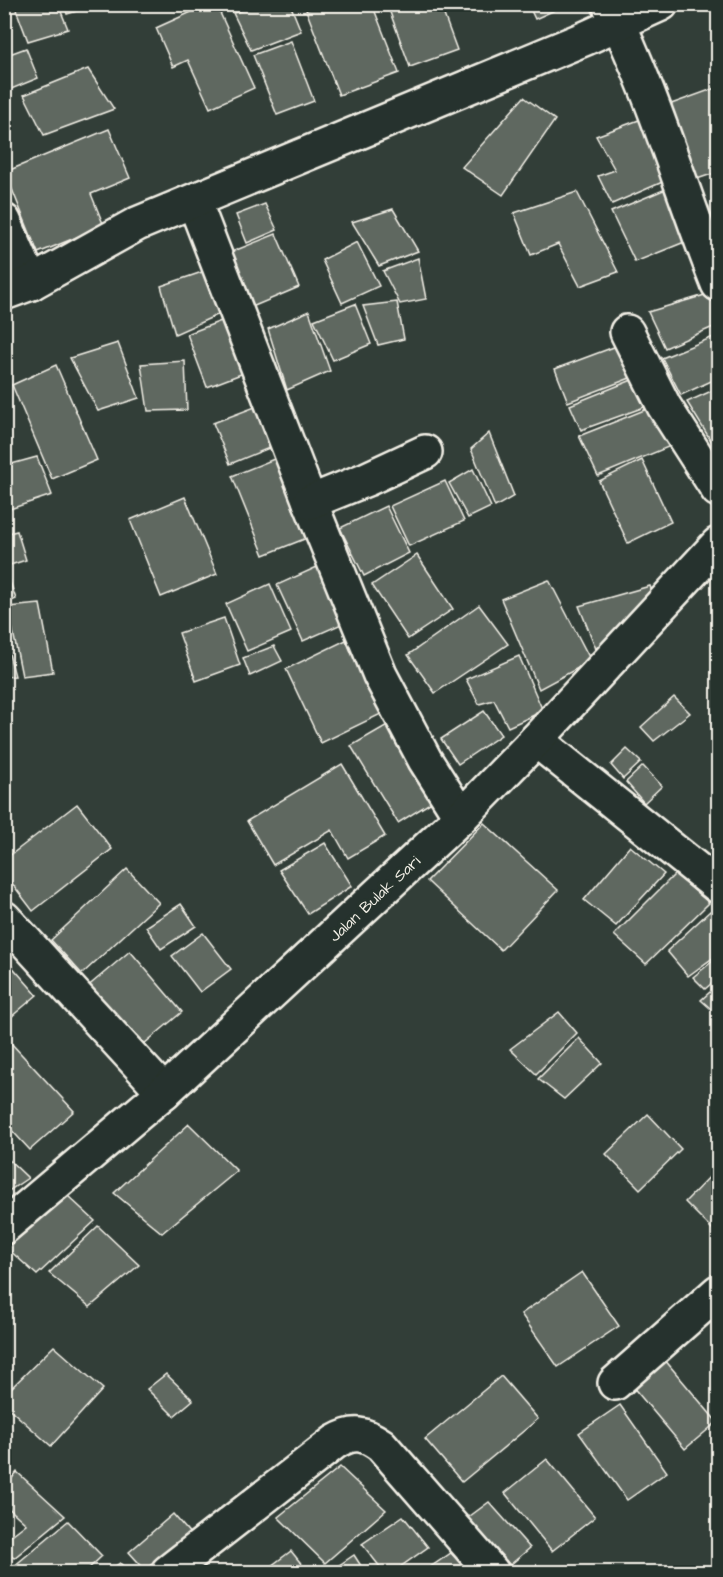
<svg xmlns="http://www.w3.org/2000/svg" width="723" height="1577" font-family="'Architects Daughter',sans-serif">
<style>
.building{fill:#5f6861;stroke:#f4f1e8;stroke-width:1.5}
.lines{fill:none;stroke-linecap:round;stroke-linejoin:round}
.street-casing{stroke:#f4f1e8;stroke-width:38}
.street{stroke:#26332d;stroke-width:33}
.labels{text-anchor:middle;stroke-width:6;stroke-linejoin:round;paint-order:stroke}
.street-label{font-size:16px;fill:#f4f1e8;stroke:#26332d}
</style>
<rect width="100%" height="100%" fill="#323e38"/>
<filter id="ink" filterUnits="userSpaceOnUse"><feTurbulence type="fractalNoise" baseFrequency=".0167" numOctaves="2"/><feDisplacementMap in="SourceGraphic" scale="12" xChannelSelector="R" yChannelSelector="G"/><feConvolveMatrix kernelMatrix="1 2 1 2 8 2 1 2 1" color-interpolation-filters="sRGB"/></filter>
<g filter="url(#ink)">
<!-- building -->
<g class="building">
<path d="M14 4H58L68 29 28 41Z"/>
<path d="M64 4H100L67 14Z"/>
<path d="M209 4H216L254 88 210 108 188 60 173 67 156 28Z"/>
<path d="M265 4H290L301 31 251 50 233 13Z"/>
<path d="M321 4H372L399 73 339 95 306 10Z"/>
<path d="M387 4H440L457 50 410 67Z"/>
<path d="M528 4H568L535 19Z"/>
<path d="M291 41 314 101 277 115 253 55Z"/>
<path d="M26 48 38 78 4 92V56Z"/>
<path d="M88 69 114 109 44 135 24 95Z"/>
<path d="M718 87V172L688 182 663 107Z"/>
<path d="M524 97 555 120 503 195 462 167Z"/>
<path d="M647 117 674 177 612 204 598 176 615 170 596 136Z"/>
<path d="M109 129 130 178 91 194 104 226 38 253 5 172Z"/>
<path d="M673 186 697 237 635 262 611 212Z"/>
<path d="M577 192 618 272 580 286 558 244 531 255 514 213Z"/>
<path d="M265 204 277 230 247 243 236 215Z"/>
<path d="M393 209 418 251 379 266 352 222Z"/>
<path d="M276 234 299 287 252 307 229 253Z"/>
<path d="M357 242 379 286 342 303 322 260Z"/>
<path d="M418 258 426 299 400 304 383 271Z"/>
<path d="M211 269 226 311 175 334 161 286Z"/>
<path d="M715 292 718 300V325L665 348 648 312Z"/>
<path d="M397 302 404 339 378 345 363 306Z"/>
<path d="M355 304 371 344 333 360 314 320Z"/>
<path d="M309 311 330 371 287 390 268 329Z"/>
<path d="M229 318 249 371 207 387 187 334Z"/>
<path d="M718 335V378L681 395 662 358Z"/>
<path d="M118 343 139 398 98 411 70 358Z"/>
<path d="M622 344 638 375 568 402 555 369Z"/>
<path d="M185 361 187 410 148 411 141 364Z"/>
<path d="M56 365 97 460 52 479 12 385Z"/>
<path d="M637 378 650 405 581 430 570 405Z"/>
<path d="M718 388V440L713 444 687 402Z"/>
<path d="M263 404 279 444 230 464 213 423Z"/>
<path d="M652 407 673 445 598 476 579 436Z"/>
<path d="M489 433 514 496 495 507 471 449Z"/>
<path d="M37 457 52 495 4 511V466Z"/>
<path d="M279 457 312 536 264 555 232 476Z"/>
<path d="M642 460 671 522 628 543 599 481Z"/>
<path d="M473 469 491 507 468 518 449 483Z"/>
<path d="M445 481 464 521 409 546 390 506Z"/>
<path d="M185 497 217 574 161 597 130 520Z"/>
<path d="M386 506 409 553 364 576 340 528Z"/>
<path d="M17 531 26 560 4 567V534Z"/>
<path d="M417 555 453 609 408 639 372 585Z"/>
<path d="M317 567 344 623 303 641 277 585Z"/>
<path d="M8 576 16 599 4 604V577Z"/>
<path d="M549 580 591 661 539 689 501 599Z"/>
<path d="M270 584 291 632 247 651 226 604Z"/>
<path d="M650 586 655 600 598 654 579 606Z"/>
<path d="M40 604 53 672 22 676 8 607Z"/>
<path d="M479 605 508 644 435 693 408 655Z"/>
<path d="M224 618 240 665 196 681 179 633Z"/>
<path d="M4 635 15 676 4 677Z"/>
<path d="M346 640 381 714 321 743 286 669Z"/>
<path d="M274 646 282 661 250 676 243 658Z"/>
<path d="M519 656 543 711 508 727 494 700 479 704 466 679Z"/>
<path d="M674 697 690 713 654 741 641 727Z"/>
<path d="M484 711 501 735 458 764 441 739Z"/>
<path d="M389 724 435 800 398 823 351 746Z"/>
<path d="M4 741H5L8 797 4 796Z"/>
<path d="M627 749 641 762 623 779 611 765Z"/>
<path d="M342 764 385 836 348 858 332 830 273 865 247 821Z"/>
<path d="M643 766 662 786 644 803 626 782Z"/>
<path d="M77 804 112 849 33 911 4 873V860Z"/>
<path d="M484 823 558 890 501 950 427 881Z"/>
<path d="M325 843 352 886 308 914 279 870Z"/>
<path d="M630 846 664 874 616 926 584 900Z"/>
<path d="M127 869 159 903 82 974 51 940Z"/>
<path d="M675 874 709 903 646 964 614 935Z"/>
<path d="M181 904 196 926 161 949 146 927Z"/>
<path d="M710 911 718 919V954L688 976 667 951Z"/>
<path d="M203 933 231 969 200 992 172 956Z"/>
<path d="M130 951 182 1012 138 1049 86 988Z"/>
<path d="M718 957V978L705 989 693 977Z"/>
<path d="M8 962 37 995 4 1023V964Z"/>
<path d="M718 985V1015L701 1000Z"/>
<path d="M559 1012 577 1033 536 1074 510 1049Z"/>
<path d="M579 1038 602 1063 564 1099 538 1079Z"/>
<path d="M10 1042 74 1111 30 1150 4 1122V1047Z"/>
<path d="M648 1114 681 1149 640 1189 606 1154Z"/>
<path d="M189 1124 237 1171 162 1233 114 1193Z"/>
<path d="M4 1155 28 1178 4 1194Z"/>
<path d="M718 1168V1235L685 1202Z"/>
<path d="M68 1196 95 1221 37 1275 7 1248Z"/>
<path d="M98 1226 139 1265 90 1307 49 1273Z"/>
<path d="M582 1272 619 1326 558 1367 521 1314Z"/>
<path d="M54 1346 103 1389 51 1446 4 1404V1395Z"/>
<path d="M664 1359 717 1422 685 1449 632 1386Z"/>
<path d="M166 1374 193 1400 174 1416 147 1389Z"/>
<path d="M501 1376 538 1419 462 1482 425 1439Z"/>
<path d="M620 1405 667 1472 627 1500 579 1433Z"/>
<path d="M547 1459 595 1517 552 1551 505 1493Z"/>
<path d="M340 1467 386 1510 325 1563 278 1517Z"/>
<path d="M17 1472 65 1516 14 1558 4 1550V1541L26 1524 4 1504V1488Z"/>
<path d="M489 1502 530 1548 510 1565 466 1519Z"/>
<path d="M173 1514 199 1544 162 1572H147L129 1552Z"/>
<path d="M403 1516 428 1547 393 1572H384L362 1544Z"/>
<path d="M68 1521 102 1556 85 1572H7Z"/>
<path d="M291 1551 308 1572H263Z"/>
<path d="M451 1553 468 1572H423Z"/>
<path d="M354 1555 365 1572H329Z"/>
<path d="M120 1563 129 1572H107Z"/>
</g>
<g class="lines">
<defs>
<g id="street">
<path d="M609 4C654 94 681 191 718 284"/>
<path d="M194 201 310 502 380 675 425 760 461 817"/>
<path d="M4 221 31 283"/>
<path d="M4 293 31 283 137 224 586 38 661 4"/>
<path d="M627 332 664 406 718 490"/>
<path d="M310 502 367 479 425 452"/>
<path d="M536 740 718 886"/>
<path d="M4 918 164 1092"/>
<path d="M4 1227 164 1092 461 817 536 740 718 544"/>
<path d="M615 1383 718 1292"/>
<path d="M168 1572 335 1442C354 1431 364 1433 381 1445L492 1572"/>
</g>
</defs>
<!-- street casing -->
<use href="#street" class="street-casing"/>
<!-- street -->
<use href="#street" class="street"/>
</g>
</g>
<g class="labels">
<!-- street labels -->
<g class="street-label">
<text transform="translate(374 898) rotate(-43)" y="6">Jalan Bulak Sari</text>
</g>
</g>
<!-- margin -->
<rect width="723" height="1577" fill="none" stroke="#26332d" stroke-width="24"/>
<rect x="12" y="12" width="699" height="1553" fill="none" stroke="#f4f1e8" stroke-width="2" filter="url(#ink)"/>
</svg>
